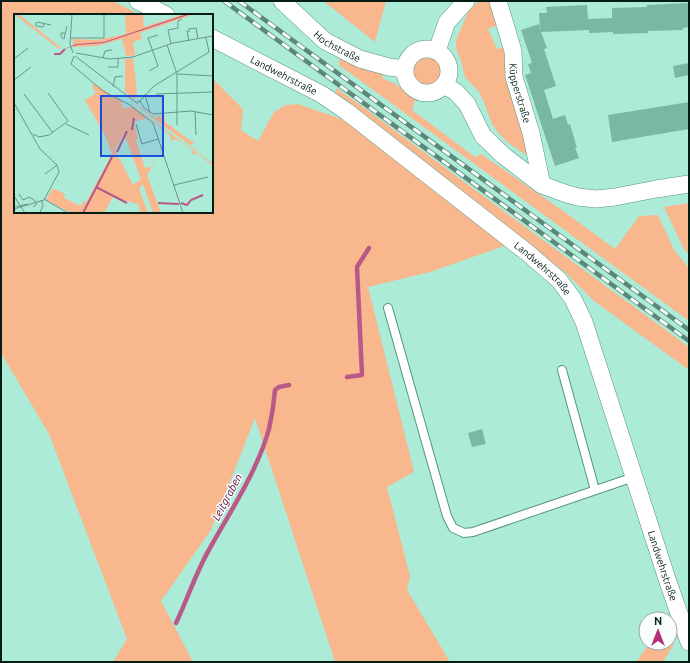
<svg xmlns="http://www.w3.org/2000/svg" width="690" height="663" font-family="Ubuntu,sans-serif">
<style>
.green{fill:#f9b78e}
.lines{fill:none;stroke-linecap:round;stroke-linejoin:round}
.stream{stroke:#b95987;stroke-width:4.5}
.building{fill:#7ab8a4}
.lane-casing{stroke:#579481;stroke-width:10}
.street-casing{stroke:#579481;stroke-width:18}
.lane{stroke:#fff;stroke-width:8}
.street{stroke:#fff;stroke-width:17}
.rail-casing{stroke:#5b887a;stroke-width:4.5}
.rail{stroke:#f8fefc;stroke-width:3;stroke-dasharray:9;stroke-linecap:butt}
.labels{text-anchor:middle;stroke-width:3;stroke-linejoin:round;paint-order:stroke}
.street-label{font-size:10px;fill:#031c15;stroke:#f8fefc}
.water-label{font-size:11px;font-style:italic;fill:#62043b;stroke:#f8fefc}
.inset-river{fill:none;stroke:#b95987;stroke-width:2}
.inset-road{fill:none;stroke:#689889;stroke-width:1}
.view{fill:#1d4ed8;fill-opacity:0.15;stroke:#1d4ed8;stroke-width:2}
.inset-edge{fill:none;stroke:#031c15;stroke-width:2}
</style>
<rect width="100%" height="100%" fill="#acebd7"/>
<!-- green -->
<g class="green">
<path d="M1 1H113L141 15H15V212H212V78L243 109 241 130 258 141 274 112 286 105 298 104 347 121 507 245 430 272 368 287 414 472 387 487 410 576 407 590 450 662H335L255 418 211 530 161 601 193 662H113L127 639 49 434 1 353Z"/>
<path d="M324 1H386L375 42 326 3Z"/>
<path d="M479 1H493L501 24 488 29 494 42 497 49 507 46 528 156 507 142 497 131 492 124 484 102 479 92 465 77 461 61 456 48V40L468 12Z"/>
<circle cx="427" cy="71" r="16"/>
<path d="M339 59 352 64 382 73 383 79 396 84 415 100 412 110 475 157 481 154 562 210 615 249 639 216 658 215 674 250 689 268V321L339 65Z"/>
<path d="M336 88 363 107 528 229 689 347V370L594 301 566 273 450 184 335 98Z"/>
<path d="M689 203V255L684 249 664 207Z"/>
<path d="M670 631 674 644 663 662H636L650 643H670Z"/>
</g>
<g class="lines">
<!-- stream -->
<g class="stream">
<path d="M347 377 362 375 357 267 369 248"/>
<path d="M176 623C188 598 196 572 210 548 231 510 257 472 269 429 272 416 274 403 275 390L279 387 289 385"/>
</g>
</g>
<!-- building -->
<g class="building">
<path d="M689 3V27L683 28V30L648 31V33L613 34V32L589 33V30L541 32 547 48 544 49 556 86 544 90 553 119 565 115 568 125 570 124 577 148H575L579 158 555 166 525 75 531 73 528 64 532 63 521 30 539 24 540 30 539 13H547L546 7 587 5 588 19 612 18V8L647 7V5Z"/>
<path d="M689 63V75L675 78 673 66Z"/>
<path d="M689 102V129L612 142 608 115Z"/>
<path d="M482 429 486 444 472 447 468 433Z"/>
</g>
<g class="lines">
<defs>
<g id="lane">
<path d="M388 308 447 516 453 528 464 533 473 532 634 477"/>
<path d="M562 370 595 490"/>
</g>
<g id="street">
<path d="M138 1 166 15"/>
<path id="s1" d="M282 1 325 41 360 59 389 67 404 69"/>
<path id="s2" d="M498 1 513 51 514 77 531 133 542 185"/>
<path id="s3" d="M212 38 321 94 346 111 529 254 559 280 573 299 584 322 667 579 689 642"/>
<circle cx="427" cy="71" r="22"/>
<path d="M437 51 442 36 447 22 466 1"/>
<path d="M444 85 456 92 467 104 483 136 504 156 542 185 567 194 578 197 596 199 615 197 656 189 689 184"/>
</g>
</defs>
<!-- lane casing -->
<use href="#lane" class="lane-casing"/>
<!-- street casing -->
<use href="#street" class="street-casing"/>
<!-- lane -->
<use href="#lane" class="lane"/>
<!-- street -->
<use href="#street" class="street"/>
<defs>
<g id="rail">
<path d="M224 1 689 341"/>
<path d="M239 1 689 330"/>
</g>
</defs>
<!-- rail casing -->
<use href="#rail" class="rail-casing"/>
<!-- rail -->
<use href="#rail" class="rail"/>
</g>
<g class="labels">
<!-- street labels -->
<g class="street-label">
<text dy="4" stroke="none"><textPath href="#s1" startOffset="72">Hochstraße</textPath></text>
<text dy="4" stroke="none"><textPath href="#s3" startOffset="81">Landwehrstraße</textPath></text>
<text dy="4" stroke="none"><textPath href="#s2" startOffset="95">Küpperstraße</textPath></text>
<text dy="4" stroke="none"><textPath href="#s3" startOffset="405">Landwehrstraße</textPath></text>
<text dy="4" stroke="none"><textPath href="#s3" startOffset="730">Landwehrstraße</textPath></text>
</g>
<!-- water labels -->
<g class="water-label">
<text transform="translate(227 497) rotate(-62)" y="4">Leitgraben</text>
</g>
</g>
<!-- overview -->
<g transform="translate(14 14)">
<rect width="199" height="199" fill="#acebd7"/>
<path d="M0 0 7 2 46 33 45 35ZM111 0H129L130 13 170 0H181L126 19 128 25 119 28 121 41 118 42H112L108 25 83 32 59 33V25L83 26 112 20ZM119 44 123 77 121 86 111 78V45ZM79 69 107 87 109 94 118 93 133 104 120 108 124 125 122 126 131 154 137 153 147 138 133 161 147 199H139L129 170 125 175 134 199H127L124 190 99 183 90 199H57L32 186 39 174 51 180 50 184 67 192 69 187 72 189 98 140 91 121 71 86 82 79 79 75ZM110 120 127 165 119 171 101 136ZM117 88 142 104 146 101 150 107 147 101 150 100 151 108 180 129 177 131 199 148ZM117 91 199 150V152L183 139 179 141 178 136 168 128 161 125 158 127 155 120Z" fill="#f9b78e" fill-rule="evenodd"/>
<path d="M173 0H177L90 29 63 31 50 35 62 30 90 28Z" fill="#b95987"/>
<path class="inset-river" d="M40 40H46L51 35M118 116 120 104M103 138 113 117M82 173 113 189M144 189 165 190M167 189 173 191 177 186 189 181M69 199 98 143"/>
<path class="inset-road" d="M58 0 56 30 59 39M22 8V12L29 13 30 10M23 8 37 11M174 15 182 14 184 25M51 19H47V23L50 25 53 12M57 24H90V0M175 27 173 17H176M157 30 154 16 164 14V7L168 5M153 31 163 60V111M62 39 96 45 119 43 159 29 199 22M60 42 57 50 89 77 116 91 139 109 169 199M61 42 124 90M89 44 91 37 98 36M0 45 14 34M94 53H104V44M135 57 144 52 134 24 144 21M163 60 199 62M0 66 17 53M99 73 101 63 109 62M10 80 39 119M131 80 136 99M142 80 199 78M126 87 140 72 195 38 192 24M123 88 126 87 130 94 139 100 177 97 199 101M0 89 26 135 43 151 45 158 30 186 0 195M181 97 182 121M52 110 75 121M122 110 128 130 144 125M19 120 25 123 35 121 54 107 34 79M31 160 43 151M160 171 194 163M5 180 9 186 15 183 20 186 23 190 19 193M0 182 11 199M30 185 54 199M0 193 14 190M26 199 29 191 27 186"/>
<path class="view" d="M87 82H149V142H87Z"/>
<rect width="199" height="199" class="inset-edge"/>
</g>
<!-- border -->
<rect width="690" height="663" fill="none" stroke="#031c15" stroke-width="4"/>
<!-- north arrow -->
<g transform="translate(658 631)"><circle r="19" fill="#f8fefc" stroke="#96a4a0"/>
<path d="M0-3L7 15L0 10L-7 15Z" fill="#b43076"/>
<text y="-6" font-size="11" font-weight="bold" text-anchor="middle" fill="#031c15">N</text>
</g>
</svg>
